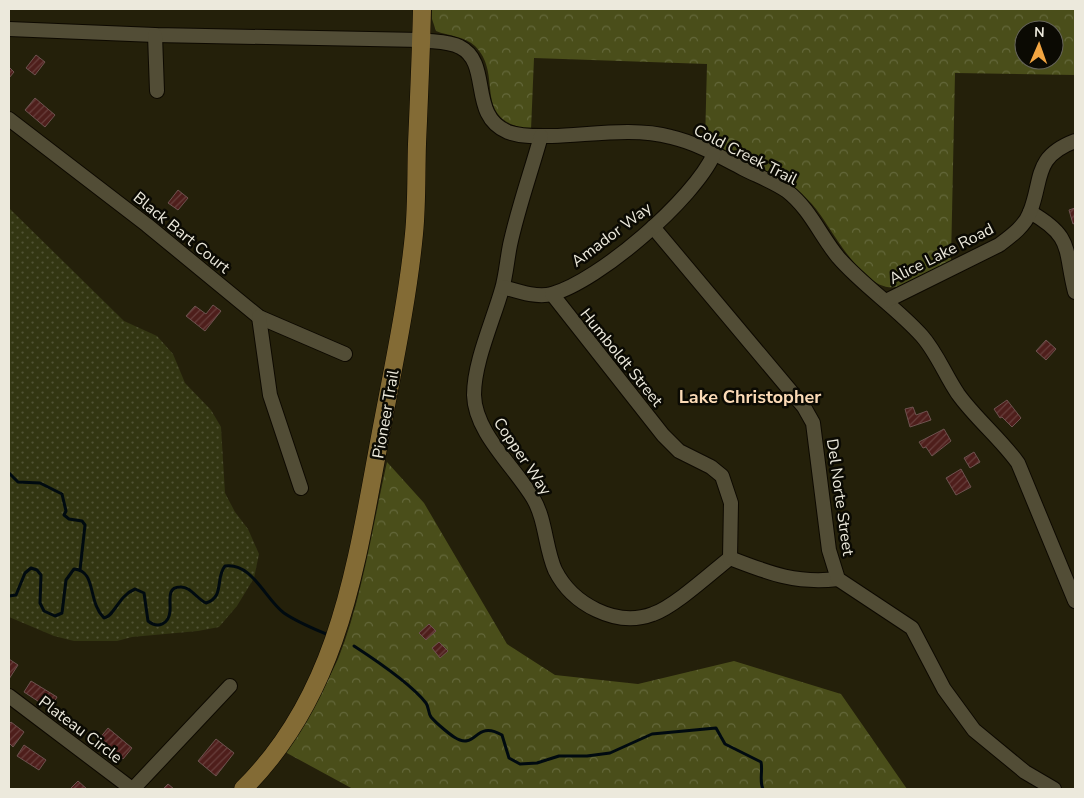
<svg xmlns="http://www.w3.org/2000/svg" width="1084" height="798" font-family="'Nunito Sans',sans-serif">
<style>
.grass{fill:url(#grass-dots)}
.forest{fill:url(#forest-crowns);fill-rule:evenodd}
.lines{fill:none;stroke-linecap:round;stroke-linejoin:round}
.stream{stroke:#000a10;stroke-width:3}
.building{fill:url(#building-hatch);stroke:#6d524f}
.minor-casing{stroke:#0d0900;stroke-width:16}
.major-casing{stroke:#0d0900;stroke-width:19}
.minor{stroke:#524d36;stroke-width:14}
.major{stroke:#836b35;stroke-width:18}
.labels{text-anchor:middle;stroke-width:5;stroke-linejoin:round;paint-order:stroke}
.street-label{font-size:16px;fill:#ece9dc;stroke:#0b0a03}
.neighbourhood-label{font-size:18px;font-weight:bold;fill:#fcdbb7;stroke:#0b0a03}
</style>
<defs>
<pattern id="grass-dots" width="8" height="8" patternUnits="userSpaceOnUse" patternTransform="scale(1.25)"><rect width="8" height="8" fill="#333612"/><path d="M2 2h.1M6 6h.1" fill="none" stroke="#515334" stroke-width="1.8" stroke-linecap="round"/></pattern>
<pattern id="forest-crowns" width="20" height="18" patternUnits="userSpaceOnUse" patternTransform="scale(1.25)"><rect width="20" height="18" fill="#4a4e1a"/><path d="M2 6a3 3 0 1 1 6 0M12 15a3 3 0 1 1 6 0" fill="none" stroke="#64683b"/></pattern>
<pattern id="building-hatch" width="6" height="6" patternUnits="userSpaceOnUse" patternTransform="scale(1.25)"><rect width="6" height="6" fill="#4e1e1b"/><path d="M-1 1l2-2M0 6l6-6M5 7l2-2" fill="none" stroke="#683f3c"/></pattern>
</defs>
<rect width="100%" height="100%" fill="#24200a"/>
<!-- grass -->
<path class="grass" d="M9 208 124 321 157 336 173 354 185 383 211 410 221 427 225 493 235 512 248 529 259 554 254 578 237 606 219 627 198 631 132 637 117 641H74L54 636 9 617Z"/>
<!-- forest -->
<g class="forest">
<path d="M432 9H1075V75L955 73 951 261C934 270 914 284 896 287 861 293 830 222 810 202 785 175 738 158 705 142L707 64 534 58 531 130C469 119 505 76 475 46 465 36 448 36 436 31L432 19ZM1024 30H1054V60H1024Z"/>
<path d="M387 462 424 503 507 644 555 675 638 684 734 661 841 694 907 789H353L285 752C305 723 323 692 338 659 362 600 373 524 387 462Z"/>
</g>
<g class="lines">
<!-- stream -->
<g class="stream">
<path d="M9 473 18 482 40 483 62 494 66 511 64 515 69 519 82 521 85 525 80 570"/>
<path d="M9 596 16 595 25 573 31 568 37 570 41 575 40 603 44 611 55 616 62 613 66 580 74 569C97 571 87 601 104 618 114 617 118 596 135 589L144 593 148 621C158 629 169 624 170 611 171 602 166 587 180 587 190 586 197 599 206 603 225 597 215 578 225 566 252 562 265 599 284 613 297 622 312 628 326 634"/>
<path d="M354 646C374 659 412 685 426 703 429 707 428 713 431 717 436 723 448 733 454 737 477 752 474 719 502 735L509 758 520 764 537 763 559 756H587L610 753 652 734 716 728 725 744 761 762C763 771 759 781 763 789"/>
</g>
</g>
<!-- building -->
<g class="building">
<path d="M36 55 45 62 35 75 26 68Z"/>
<path d="M9 67 14 72 9 78Z"/>
<path d="M35 98 55 115 45 127 25 110Z"/>
<path d="M178 190 188 198 178 210 168 203Z"/>
<path d="M1075 208V223L1073 224 1069 210Z"/>
<path d="M213 305 221 311 205 331 186 316 195 306 206 314Z"/>
<path d="M1046 340 1056 349 1046 360 1036 351Z"/>
<path d="M1007 400 1021 418 1012 427 1002 417 1000 418 994 409Z"/>
<path d="M913 407 916 415 927 411 931 420 910 427 905 409Z"/>
<path d="M944 429 951 441 932 456 926 447 923 448 919 442Z"/>
<path d="M974 452 980 462 970 468 964 458Z"/>
<path d="M961 469 971 487 956 495 946 478Z"/>
<path d="M429 624 436 631 426 640 419 633Z"/>
<path d="M439 642 448 651 440 658 432 648Z"/>
<path d="M9 659 18 665 9 679Z"/>
<path d="M31 681 57 697 50 709 24 692Z"/>
<path d="M11 722 24 732 13 747 9 743V724Z"/>
<path d="M108 728 132 748 123 759 99 739Z"/>
<path d="M216 739 234 753 216 776 198 761Z"/>
<path d="M24 745 46 760 39 770 17 756Z"/>
<path d="M78 781 87 789H70Z"/>
<path d="M168 784 174 789H163Z"/>
</g>
<g class="lines">
<defs>
<g id="minor">
<path d="M9 29 155 35 421 40C433 42 449 41 460 47 492 63 468 116 508 132 522 137 538 136 552 136 590 135 634 127 671 137 697 143 721 157 744 169 758 176 774 182 787 191 810 209 820 235 838 257 863 286 896 307 922 336 937 353 945 375 958 394 976 419 1000 438 1018 463L1075 601"/>
<path d="M155 35 157 91"/>
<path d="M9 119 147 225 259 317 345 354"/>
<path d="M541 136C531 172 518 208 510 245 507 260 506 275 502 289 493 321 474 362 474 395 475 433 514 466 533 498 546 520 545 547 555 570 572 604 616 628 653 614 674 607 711 573 730 558 769 573 795 584 838 579"/>
<path d="M1030 212C1074 237 1064 249 1075 292"/>
<path d="M653 227 804 407 813 423 829 550 838 579 912 628 944 689 974 730 1025 772 1054 789"/>
<path d="M503 287C517 291 536 298 552 294 599 281 694 199 714 154"/>
<path d="M552 294 663 435 679 451 711 467 722 476 731 503 730 558"/>
<path d="M886 301 999 245C1011 236 1025 226 1030 212 1043 179 1033 157 1075 141"/>
<path d="M259 317 270 395 301 488"/>
<path d="M9 696 132 789"/>
<path d="M133 789 230 686"/>
</g>
<path id="major" d="M243 789C337 696 355 572 378 448 391 377 407 306 414 234 417 204 416 174 417 144 419 99 421 54 422 9"/>
</defs>
<!-- minor casing -->
<use href="#minor" class="minor-casing"/>
<!-- major casing -->
<use href="#major" class="major-casing"/>
<!-- minor -->
<use href="#minor" class="minor"/>
<!-- major -->
<use href="#major" class="major"/>
</g>
<g class="labels">
<!-- street labels -->
<g class="street-label">
<text transform="translate(746 154) rotate(27)" y="6">Cold Creek Trail</text>
<text transform="translate(182 232) rotate(39)" y="6">Black Bart Court</text>
<text transform="translate(611 234) rotate(-37)" y="6">Amador Way</text>
<text transform="translate(941 253) rotate(-27)" y="6">Alice Lake Road</text>
<text transform="translate(622 357) rotate(51)" y="6">Humboldt Street</text>
<text transform="translate(385 414) rotate(-80)" y="6">Pioneer Trail</text>
<text transform="translate(523 456) rotate(56)" y="6">Copper Way</text>
<text transform="translate(841 497) rotate(82)" y="6">Del Norte Street</text>
<text transform="translate(81 729) rotate(37)" y="6">Plateau Circle</text>
</g>
<!-- neighbourhood labels -->
<g class="neighbourhood-label">
<text x="750" y="403">Lake Christopher</text>
</g>
</g>
<!-- border -->
<rect width="1084" height="798" fill="none" stroke="#ece9dc" stroke-width="20"/>
<!-- north arrow -->
<g transform="translate(1039 45) rotate(2)"><circle r="24" fill="#0b0a03" stroke="#65635a"/>
<path d="M0-4L9 19L0 12L-9 19Z" fill="#f2a541"/>
<text y="-8" font-size="14" font-weight="bold" text-anchor="middle" fill="#ece9dc">N</text>
</g>
</svg>
